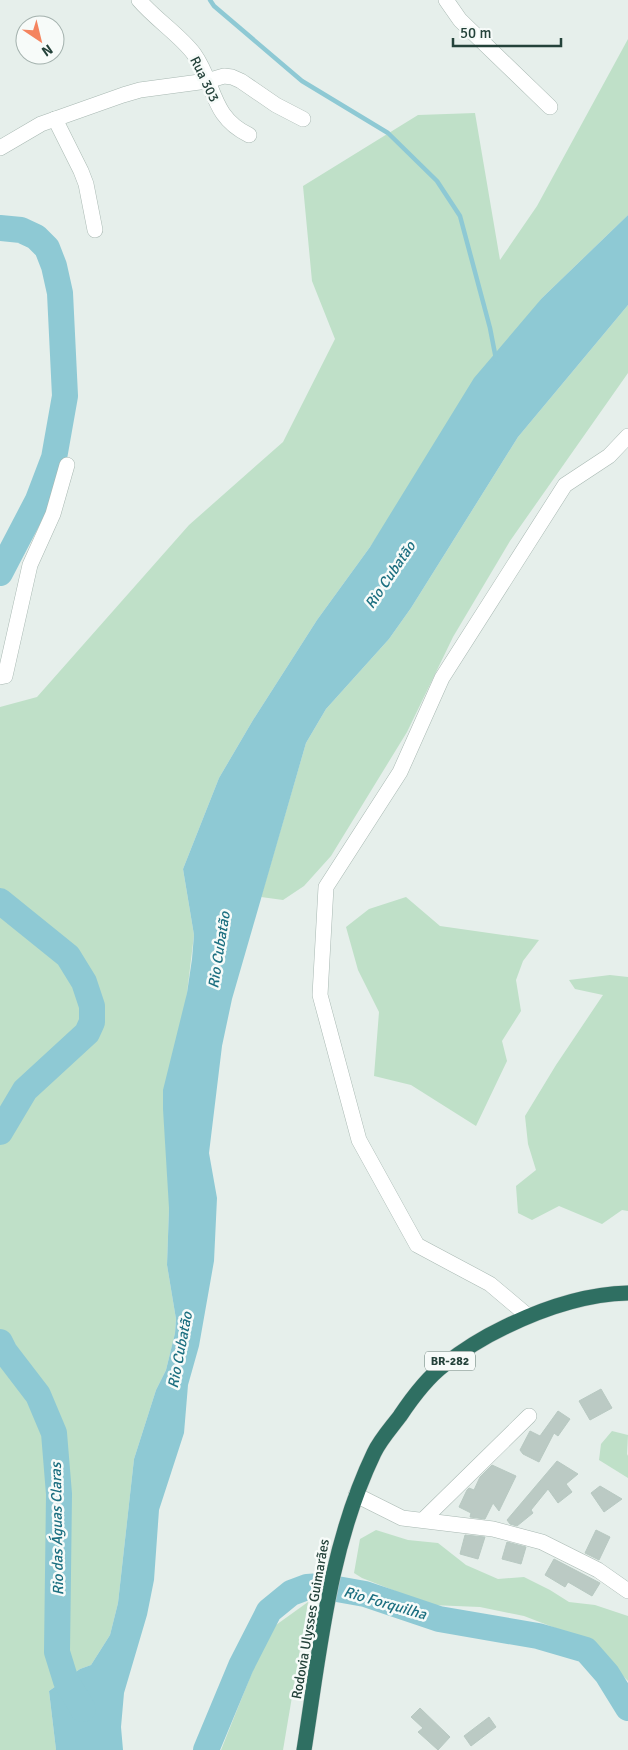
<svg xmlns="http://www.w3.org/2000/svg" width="628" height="1750" font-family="Signika,sans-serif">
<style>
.green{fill:#bfe0c8}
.water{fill:#8ec9d4}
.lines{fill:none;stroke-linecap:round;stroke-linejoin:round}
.stream{stroke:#8ec9d4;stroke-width:4.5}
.river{stroke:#8ec9d4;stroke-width:26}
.building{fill:#bbcac4;stroke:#b8c9c2}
.minor-casing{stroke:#a8b8b2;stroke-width:16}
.highway-casing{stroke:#c2cac8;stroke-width:16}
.minor{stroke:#fff;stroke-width:15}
.highway{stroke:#2f6f62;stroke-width:15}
.labels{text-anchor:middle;stroke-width:5;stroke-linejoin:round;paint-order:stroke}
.shield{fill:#f7fbf9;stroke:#637a73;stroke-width:1}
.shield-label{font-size:12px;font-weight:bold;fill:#24423a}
.street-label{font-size:14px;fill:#24423a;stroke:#f7fbf9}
.water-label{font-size:15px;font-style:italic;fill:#1c6f80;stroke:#f7fbf9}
</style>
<rect width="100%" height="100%" fill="#e6efeb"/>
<!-- green -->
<g class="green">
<path d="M628 39V215L542 298 370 547 317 620 253 720 219 778 183 869 194 935 187 993 169 1208 167 1265 176 1319 175 1333 166 1370 156 1390 134 1459 118 1603 110 1635 91 1665 80 1669 49 1691 56 1750H0V707L37 697 189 525 283 442 335 339 312 281 303 186 418 115 475 113 500 260 537 206Z"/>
<path d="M628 305V373L510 541 453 637 407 732 331 856 304 886 283 900 261 897 306 743 326 709 389 639 411 608 518 437Z"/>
<path d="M406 897 440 926 539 940 523 961 516 980 521 1011 502 1041 507 1061 476 1126 411 1085 374 1076 379 1012 358 970 346 927 369 909Z"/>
<path d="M610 975 628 977V1211L622 1210 602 1224 559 1206 532 1220 518 1213 516 1186 536 1170 528 1144 525 1116 556 1065 603 995 575 989 569 980Z"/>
<path d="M612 1431 628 1435 627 1454 628 1456V1478L599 1460 601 1444Z"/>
<path d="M376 1530 408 1540 438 1543 466 1565 498 1579 524 1577 550 1590 569 1602 595 1605 628 1616V1681L613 1666 603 1652 584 1639 524 1616 480 1607 431 1605 362 1578 354 1573 360 1539Z"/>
<path d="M308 1602 283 1750H221L269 1630Z"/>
</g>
<!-- water -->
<path class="water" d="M628 215V305L518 437 411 608 389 639 326 709 306 743 232 999 222 1046 209 1153 217 1198 214 1261 199 1346 188 1385 184 1433 159 1510 154 1580 147 1615 124 1693 121 1727 123 1750H56L49 1691 80 1669 91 1665 110 1635 118 1603 134 1459 156 1390 166 1370 175 1333 176 1319 167 1265 169 1208 163 1109V1090L187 993 192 959 194 935 183 869 219 778 253 720 317 620 370 547 474 378 542 298Z"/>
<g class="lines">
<!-- stream -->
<path class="stream" d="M210 0 214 6 302 81 388 133 437 181 460 216 490 328 496 359"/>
<!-- river -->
<g class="river">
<path d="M0 228 21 230 36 237 47 248 54 266 60 293 65 396 54 458 38 500 0 573"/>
<path d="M0 901 68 956 84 982 92 1006V1022L87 1033 25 1090 0 1132"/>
<path d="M0 1342 5 1352 38 1395 54 1433 59 1494 57 1652 66 1681 83 1709"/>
<path d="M206 1750 241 1666 269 1611 291 1593 307 1587 320 1586 365 1594 439 1619 538 1636 586 1650 607 1674 628 1708"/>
</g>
</g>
<!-- building -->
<g class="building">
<path d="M601 1389 612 1408 590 1420 579 1401Z"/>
<path d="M558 1411 570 1419 558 1436 554 1433 539 1462 523 1454 520 1450 530 1431 540 1436Z"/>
<path d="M557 1461 578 1474 566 1484 572 1492 558 1503 548 1489 531 1510 533 1513 517 1526 510 1524 507 1520Z"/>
<path d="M492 1465 516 1476 499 1511 493 1503 485 1519 470 1517 471 1513 459 1507 467 1490 469 1488 474 1490 480 1477Z"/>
<path d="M600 1486 622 1499 604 1512 591 1493Z"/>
<path d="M596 1530 610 1537 599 1560 585 1553Z"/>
<path d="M465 1535 485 1537 478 1559 460 1554Z"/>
<path d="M507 1542 526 1547 521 1564 502 1559Z"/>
<path d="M554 1559 600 1583 592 1596 568 1582 565 1587 545 1575Z"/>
<path d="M420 1708 450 1737 438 1750 418 1732 423 1728 411 1717Z"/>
<path d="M489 1717 496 1727 471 1746 464 1736Z"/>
</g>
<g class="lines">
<defs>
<g id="minor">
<path d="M139 0C155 19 181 36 194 54 216 85 210 116 249 135"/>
<path d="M446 0 460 20 550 107"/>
<path d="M55 119 81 171 86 184 95 230"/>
<path d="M0 148 41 124 123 95 140 90 207 81 224 76 232 77 241 81 276 105 303 119"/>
<path d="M0 677 5 676 30 565 53 514 67 465"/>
<path d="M528 1316 490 1284 417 1245 359 1140 320 995 326 887 400 772 442 678 565 485 609 456 628 436"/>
<path d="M356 1495 402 1518 493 1529 542 1542 598 1570 628 1591"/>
<path d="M423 1520 529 1416"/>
</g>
<path id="highway" d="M304 1750C320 1649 329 1547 374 1453 380 1440 391 1428 400 1416 412 1398 427 1378 444 1365 463 1350 484 1337 505 1327 544 1308 585 1294 628 1293"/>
</defs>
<!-- minor casing -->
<use href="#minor" class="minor-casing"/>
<!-- highway casing -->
<use href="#highway" class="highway-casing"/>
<!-- minor -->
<use href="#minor" class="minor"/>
<!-- highway -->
<use href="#highway" class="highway"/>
</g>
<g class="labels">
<!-- shield labels -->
<rect class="shield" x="425" y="1351.5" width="50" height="19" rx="4"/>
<g class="shield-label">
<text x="450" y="1365">BR-282</text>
</g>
<!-- street labels -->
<g class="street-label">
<text transform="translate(205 79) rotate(64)" y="5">Rua 303</text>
<text transform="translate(310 1619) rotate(-80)" y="5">Rodovia Ulysses Guimarães</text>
</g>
<!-- water labels -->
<g class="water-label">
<text transform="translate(390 575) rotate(-56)" y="5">Rio Cubatão</text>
<text transform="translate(219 950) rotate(-81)" y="5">Rio Cubatão</text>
<text transform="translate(180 1350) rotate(-79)" y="5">Rio Cubatão</text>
<text transform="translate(57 1529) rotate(-91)" y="5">Rio das Águas Claras</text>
<text transform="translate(385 1603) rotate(16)" y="5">Rio Forquilha</text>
</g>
</g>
<!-- north arrow -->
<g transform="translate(40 40) rotate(145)"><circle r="24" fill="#f7fbf9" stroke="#a3b1ad"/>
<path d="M0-4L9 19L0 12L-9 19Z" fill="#f4845f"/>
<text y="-8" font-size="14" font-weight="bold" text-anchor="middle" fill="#24423a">N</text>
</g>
<!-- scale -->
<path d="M453 38v8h108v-8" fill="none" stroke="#24423a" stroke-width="2.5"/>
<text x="460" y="38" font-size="15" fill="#24423a" stroke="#f7fbf9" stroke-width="4" paint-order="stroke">50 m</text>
</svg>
